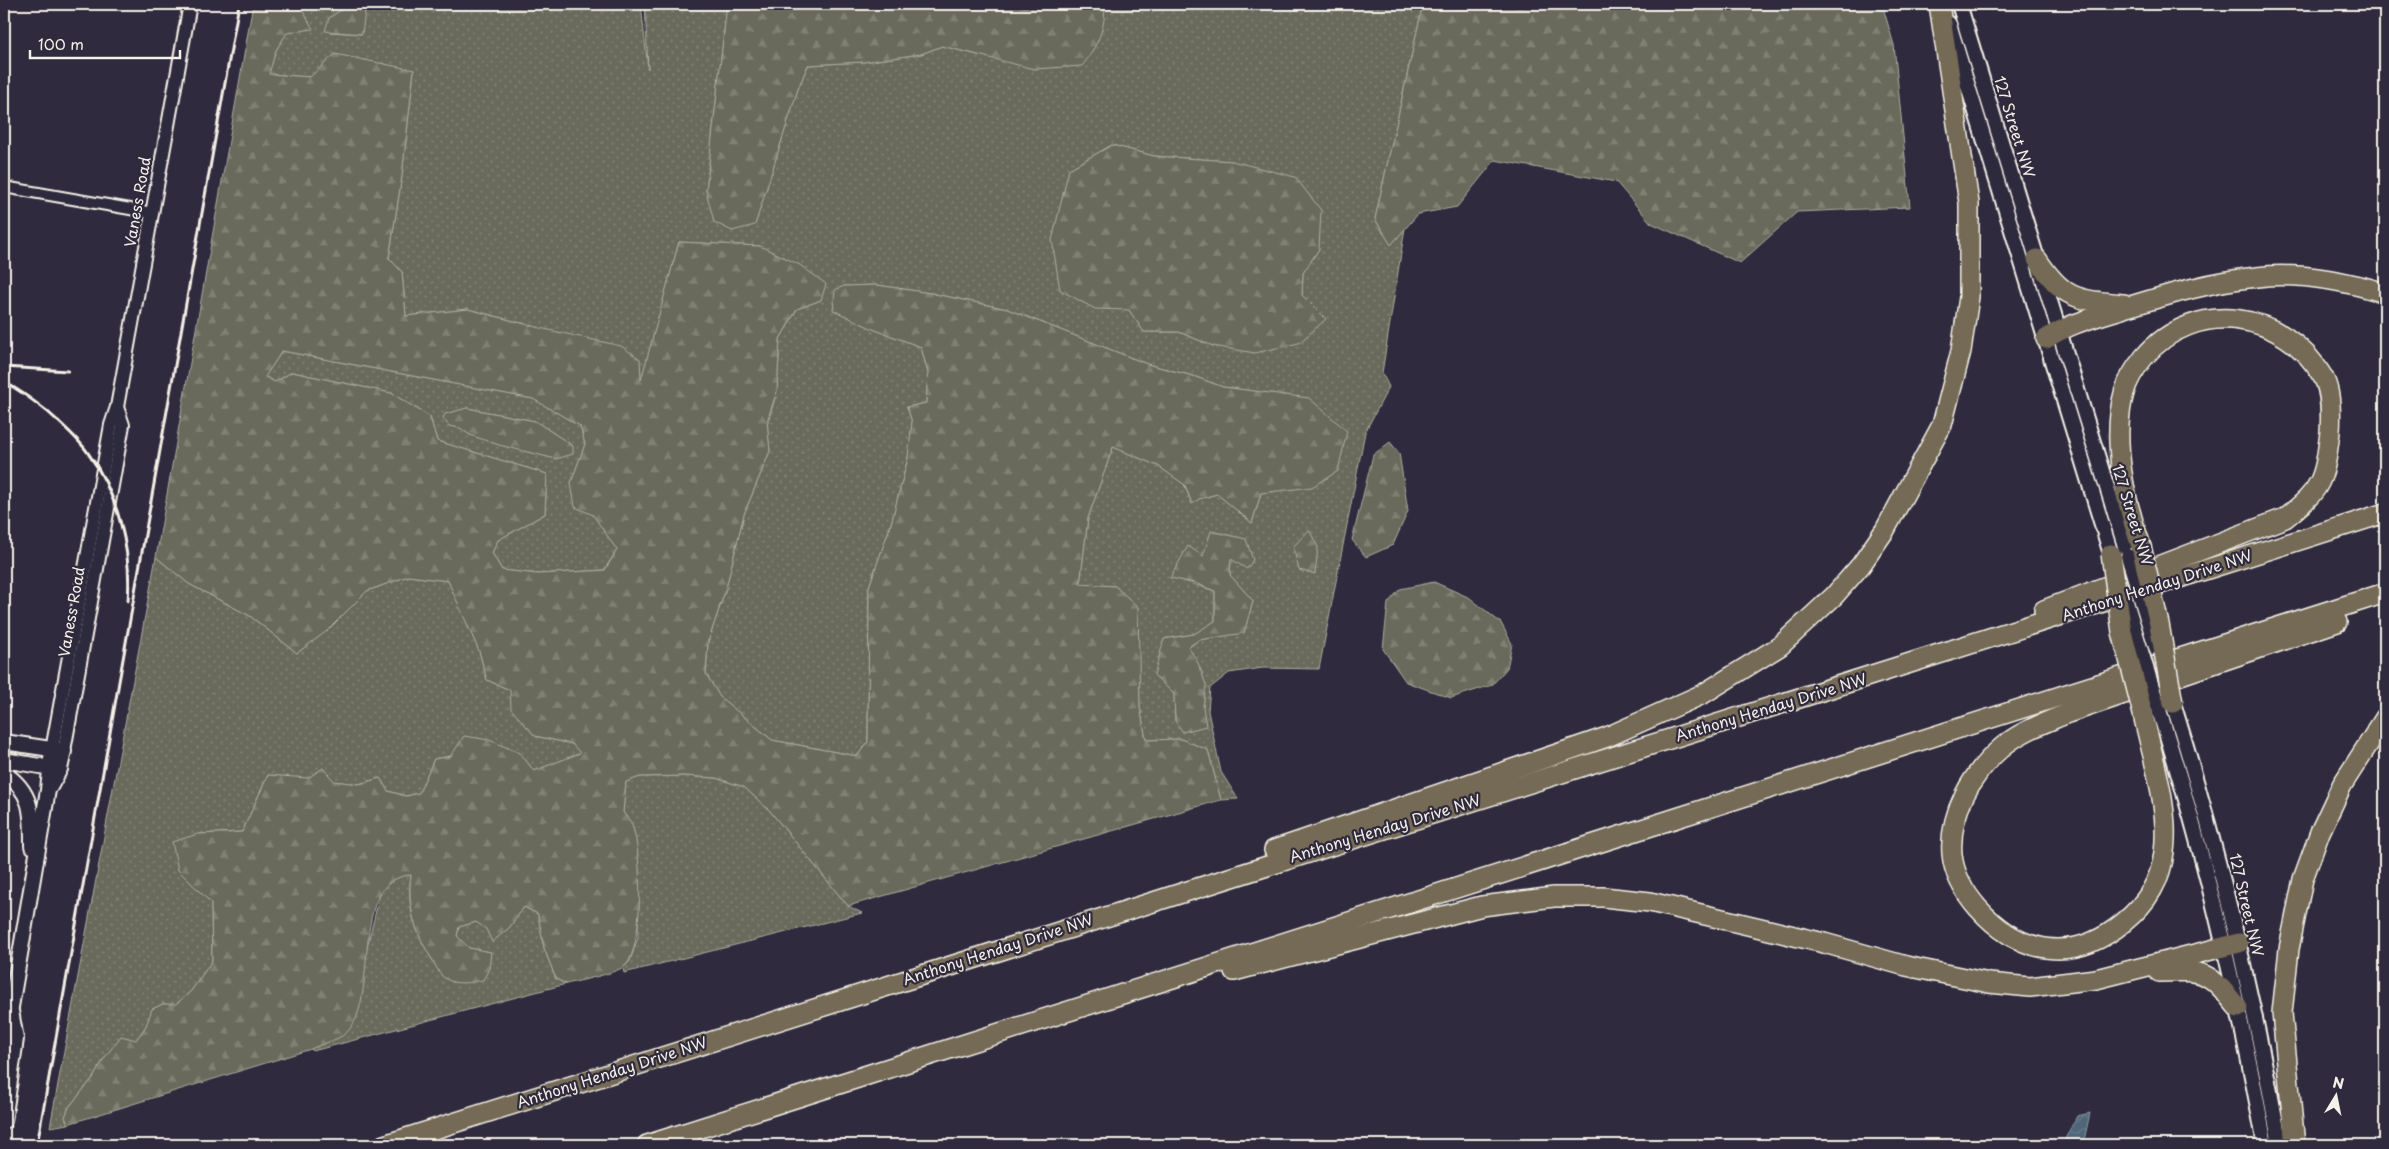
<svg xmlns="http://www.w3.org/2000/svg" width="2389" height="1149" font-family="'Playpen Sans',sans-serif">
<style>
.grass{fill:url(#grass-dots);stroke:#aeaea2;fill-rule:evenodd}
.forest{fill:url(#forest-firs);stroke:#aeaea2;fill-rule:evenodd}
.water{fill:url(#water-waves);stroke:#919da6}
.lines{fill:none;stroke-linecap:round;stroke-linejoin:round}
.minor-casing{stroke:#f4f1e8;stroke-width:14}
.tertiary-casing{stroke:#f4f1e8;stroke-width:16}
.secondary-casing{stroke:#f4f1e8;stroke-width:18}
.motorway-casing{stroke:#f4f1e8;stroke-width:22}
.minor{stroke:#2f2a3d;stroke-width:10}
.tertiary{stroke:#2f2a3d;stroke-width:12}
.secondary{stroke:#2f2a3d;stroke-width:14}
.motorway{stroke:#746b55;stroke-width:19}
.rail{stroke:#f4f1e8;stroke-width:3}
.secondary-bridge-casing{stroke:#f4f1e8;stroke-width:18;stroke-linecap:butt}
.motorway-bridge-casing{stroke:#f4f1e8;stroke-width:22;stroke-linecap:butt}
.secondary-bridge{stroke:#2f2a3d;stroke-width:14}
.motorway-bridge{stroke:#746b55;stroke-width:19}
.labels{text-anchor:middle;stroke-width:4.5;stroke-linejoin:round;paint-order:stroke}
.street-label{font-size:15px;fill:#f4f1e8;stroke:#2f2a3d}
</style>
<defs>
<pattern id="grass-dots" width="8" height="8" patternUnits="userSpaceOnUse" patternTransform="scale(1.25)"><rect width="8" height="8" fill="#696b5c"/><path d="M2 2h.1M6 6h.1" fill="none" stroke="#7f8173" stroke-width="1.8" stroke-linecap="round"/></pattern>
<pattern id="forest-firs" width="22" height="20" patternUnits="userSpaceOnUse" patternTransform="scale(1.25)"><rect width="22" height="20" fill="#696b5c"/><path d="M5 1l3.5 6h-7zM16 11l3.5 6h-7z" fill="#7f8173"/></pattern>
<pattern id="water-waves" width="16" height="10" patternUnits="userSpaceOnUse" patternTransform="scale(1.25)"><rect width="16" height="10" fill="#4f657a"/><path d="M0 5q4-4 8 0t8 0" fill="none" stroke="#697c8d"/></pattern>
</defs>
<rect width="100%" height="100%" fill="#2f2a3d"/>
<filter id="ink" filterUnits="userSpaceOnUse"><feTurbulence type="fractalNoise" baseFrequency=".02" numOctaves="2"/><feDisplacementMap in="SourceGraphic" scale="10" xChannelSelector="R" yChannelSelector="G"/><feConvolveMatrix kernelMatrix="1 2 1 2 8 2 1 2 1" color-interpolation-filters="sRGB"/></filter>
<g filter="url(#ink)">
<!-- grass -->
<g class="grass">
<path d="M299 4H350L329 18 330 32 361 34 366 4H641L648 69 645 4H727L706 191 755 224 798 89 808 65 863 62 921 54 942 46 978 55 1103 4H1423L1375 219 1391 244 1405 228 1382 373 1389 387 1365 432 1319 669 1263 668 1229 673 1210 688 1208 711 1221 772 1238 799 1221 800 1208 750 1181 739 1146 740 1140 707 1138 663 1115 586 1080 584 1088 518 1113 447 1158 466 1184 484 1192 504 1199 499 1217 494 1252 523 1261 493 1278 489 1282 395 1223 387 1193 376 1147 364 1007 309 930 293 877 285 844 286 873 329 921 347 928 373 926 403 907 407 912 422 909 454 891 524 869 587 868 742 857 756 772 740 720 697 706 674 708 642 726 588 744 514 770 451 767 426 777 391 780 339 797 309 821 300 760 246 679 242 641 382 540 328 468 309 406 316 402 272 389 258 402 176 414 70 310 77 268 74 276 50 302 8ZM1112 145 1154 156 1232 161 1319 249 1303 273 1302 295 1213 346 1179 332H1144L1129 310 1069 169ZM1203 557 1253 560 1231 559 1230 575 1253 601 1244 632 1199 640 1188 648C1203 671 1207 679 1203 707L1175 721 1174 694 1164 639 1194 634 1215 622V591L1171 577Z"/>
<path d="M282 351 534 399 580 426 585 444 571 483 604 528 617 550 604 570 538 574 502 570 492 553 498 540 545 514 547 474 437 441 430 417 391 393 292 372 275 382 264 377ZM467 408 535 421 573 446 470 435 460 428Z"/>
<path d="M156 557 189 584 250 616 297 653 327 630 367 591 408 576 449 581 479 651 487 680 510 690 535 736 572 744 581 753 534 771 520 753 451 756 434 759 419 793 406 796 388 791 380 778 359 784 268 775 242 832 198 834 178 870 211 903 212 961 191 991 176 1005 163 1004 153 1009 146 1026 136 1041 105 1057 93 1078 69 1107 65 1117 68 1124 50 1127Z"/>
<path d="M684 776 716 778 744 787 770 811 848 906 862 913 624 973 623 968 630 961 638 937 639 870 633 827 623 812 626 782 639 777Z"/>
<path d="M411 875C405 916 421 942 442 976L491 952 469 948 457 936 459 927 476 922 486 928 492 941 509 928 524 907 538 914 544 948 556 979 566 984 313 1051 311 1049 346 1033 381 890 398 876Z"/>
</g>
<!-- forest -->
<g class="forest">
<path d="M253 4H299L313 29 287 33 276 50 269 74 310 77 335 54 414 70 402 176 389 258 402 272 406 316 468 309 540 328 621 346 640 359 641 380 679 242 760 246 800 265 826 284 821 300 797 309 780 339 777 391 767 421 770 451 744 514 726 588 708 642 706 674 720 697 772 740 857 756 868 742 869 587 891 524 908 458 912 422 907 407 926 403 928 373 921 347 873 329 833 310 835 290 844 286 877 285 930 293 1007 309 1147 364 1193 376 1223 387 1309 398 1347 431 1338 471 1312 487 1261 493 1252 523 1217 494 1199 499 1192 504 1185 485 1158 466 1113 447 1088 518 1080 584 1115 586 1138 607 1140 707 1146 740 1181 739 1208 750 1221 800 848 906 770 811 744 787 716 778 684 776 640 777 626 782 623 812C626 817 632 822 633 828 642 853 644 948 625 966 617 973 579 981 566 984L556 979 544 948 538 914 524 907 509 928 492 942 486 929 476 922 459 927 457 936 469 948 491 952 489 969 483 980C469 983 453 986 442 976 438 972 435 964 432 959 415 933 407 906 411 875 346 879 382 1001 346 1033 338 1040 321 1044 311 1049L68 1124 65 1117 69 1107 93 1078 105 1057 121 1036 136 1040 146 1026 152 1009 163 1004H176L191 991 212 961 211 903 178 870 172 842 198 834 242 832 268 775 308 778 323 768 334 781 359 784 380 778 388 791 406 796 419 793 434 759 451 756 464 736 489 740 520 753 534 771 580 753 572 744 535 736 511 709 510 690 487 680 479 651 448 581 408 576 367 591 327 631 297 653 250 616 189 584 156 557ZM282 351 533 399 580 426 585 444 571 483 575 507 593 515 617 550 605 570 538 574 502 570 492 553 498 540 545 514 547 474 437 441 430 417 391 393 292 372 275 382 265 377Z"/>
<path d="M350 4H366L362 34 325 31 329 18Z"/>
<path d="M727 4H1104C1107 27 1096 48 1082 66L1034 69 942 46 921 54 863 62 808 65 798 89 755 225 732 231 714 222 706 191Z"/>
<path d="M1423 4H1882L1894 45 1910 207 1797 212 1740 263 1651 223 1616 182 1495 160 1457 207 1418 214 1391 245 1375 219Z"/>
<path d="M1112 145 1154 156 1232 161 1295 177 1321 210 1319 249 1303 273 1302 295 1326 319 1299 343 1255 353 1213 346 1179 332H1144L1129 310 1095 309 1060 290 1052 240 1069 169Z"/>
<path d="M467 408 535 421 573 446V454L556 459 499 445 470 435 460 428 449 426 443 418 445 414Z"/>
<path d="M1390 442 1399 453 1408 511 1393 545 1366 557 1352 540 1373 455Z"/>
<path d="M1309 530 1318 547 1315 574 1299 570 1293 547Z"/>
<path d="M1211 531 1246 539 1253 560 1247 569 1231 559 1230 575 1253 601 1244 633 1199 640 1188 647 1198 663 1206 685 1203 707 1206 726 1183 732 1175 721 1174 694 1154 675 1164 639 1194 634 1215 621V591L1195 583 1170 578 1188 546 1203 556Z"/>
<path d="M1434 582 1470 598 1501 623 1512 644 1507 668 1492 685 1451 698 1406 682 1383 649 1388 603 1400 589Z"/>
</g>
<!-- water -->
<path class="water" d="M2090 1113 2083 1145H2062L2077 1116Z"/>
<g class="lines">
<defs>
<path id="minor" d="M4 187 153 213"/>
<g id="tertiary">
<path d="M52 750 111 425 117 407 190 4"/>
<path d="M64 751 123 425 117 407"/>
</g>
<g id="secondary">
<path d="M1959 4 2128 556"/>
<path d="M1949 24 2111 554"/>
<path d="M2173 703C2218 848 2253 995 2280 1145"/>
<path d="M2158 707C2204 850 2238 997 2265 1145"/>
<path d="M4 742 64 751 60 769 50 787"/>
<path d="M4 760 57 769"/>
<path d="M4 773C33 792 32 814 32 846"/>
<path d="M4 1028 11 1007 48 790 52 750"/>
<path d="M4 1121 16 1039 11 1011"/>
</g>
<g id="motorway">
<path d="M2037 259C2064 300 2077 300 2124 304"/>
<path d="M2046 339C2069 323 2097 317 2124 308 2167 295 2212 281 2257 277 2299 272 2345 281 2385 293"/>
<path d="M2044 610 2285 518C2323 488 2324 480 2330 432 2331 417 2331 391 2323 377 2285 311 2195 297 2144 357 2136 367 2127 381 2124 393 2111 439 2125 502 2141 546"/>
<path d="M2143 714C2152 756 2170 809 2164 852 2161 880 2146 904 2124 922 2074 964 2020 955 1978 908 1964 892 1954 875 1952 854 1949 814 1971 774 2001 748 2020 731 2045 723 2068 713L2337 622"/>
<path d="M1274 850 1607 737 1703 694 1780 646 1834 596 1861 565 1885 530 1942 425 1961 351 1969 297V203L1939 4"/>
<path d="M1234 971 1482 906 1554 897H1603L1650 902 1824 943 1906 966 1989 983 2030 987 2096 979 2239 943"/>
<path d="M2159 972C2206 970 2208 971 2238 1008"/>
<path d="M384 1145 2385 513"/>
<path d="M647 1145 2385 593"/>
<path d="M2295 1145 2282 1013 2289 949 2303 879 2320 832 2342 785 2385 718"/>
</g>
</defs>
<!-- minor casing -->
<use href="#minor" class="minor-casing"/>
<!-- tertiary casing -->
<use href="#tertiary" class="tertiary-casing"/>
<!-- secondary casing -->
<use href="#secondary" class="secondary-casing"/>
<!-- motorway casing -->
<use href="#motorway" class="motorway-casing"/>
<!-- minor -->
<use href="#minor" class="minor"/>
<!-- tertiary -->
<use href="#tertiary" class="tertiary"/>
<!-- secondary -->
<use href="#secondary" class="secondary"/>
<!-- motorway -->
<use href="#motorway" class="motorway"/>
<!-- rail -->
<g class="rail">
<path d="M4 367 68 371"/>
<path d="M4 382C20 390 34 401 48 412 62 425 77 437 88 453 118 494 132 551 128 601"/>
<path d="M37 1145 239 4"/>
</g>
<defs>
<g id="secondary-bridge">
<path d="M2128 556 2156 647"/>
<path d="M2124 595 2158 707"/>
</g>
<g id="motorway-bridge">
<path d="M2141 546 2159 624 2173 703"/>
<path d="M2111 554 2122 632 2143 714"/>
</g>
</defs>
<!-- secondary-bridge casing -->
<use href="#secondary-bridge" class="secondary-bridge-casing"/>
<!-- motorway-bridge casing -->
<use href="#motorway-bridge" class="motorway-bridge-casing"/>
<!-- secondary-bridge -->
<use href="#secondary-bridge" class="secondary-bridge"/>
<!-- motorway-bridge -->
<use href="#motorway-bridge" class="motorway-bridge"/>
</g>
</g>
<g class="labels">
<!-- street labels -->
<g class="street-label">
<text transform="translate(2014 127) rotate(73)" y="5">127 Street NW</text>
<text transform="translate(138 202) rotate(-80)" y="5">Vaness Road</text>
<text transform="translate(2132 515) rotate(73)" y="5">127 Street NW</text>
<text transform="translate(2157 586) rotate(-18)" y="5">Anthony Henday Drive NW</text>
<text transform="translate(72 612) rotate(-80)" y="5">Vaness Road</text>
<text transform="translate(1771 708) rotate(-17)" y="5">Anthony Henday Drive NW</text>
<text transform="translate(1385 829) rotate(-17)" y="5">Anthony Henday Drive NW</text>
<text transform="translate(2246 905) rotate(77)" y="5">127 Street NW</text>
<text transform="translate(998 950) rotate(-18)" y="5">Anthony Henday Drive NW</text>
<text transform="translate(612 1073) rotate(-18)" y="5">Anthony Henday Drive NW</text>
</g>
</g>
<!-- margin -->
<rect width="2389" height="1149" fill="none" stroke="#2f2a3d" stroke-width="20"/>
<rect x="10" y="10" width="2369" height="1129" fill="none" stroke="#f4f1e8" stroke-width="2" filter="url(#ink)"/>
<!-- north arrow -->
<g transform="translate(2336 1096) rotate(10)" stroke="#2f2a3d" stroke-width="4" paint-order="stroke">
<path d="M0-4L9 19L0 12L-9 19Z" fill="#f4f1e8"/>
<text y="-8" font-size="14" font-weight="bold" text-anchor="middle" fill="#f4f1e8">N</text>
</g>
<!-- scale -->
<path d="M30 50v8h150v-8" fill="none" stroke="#f4f1e8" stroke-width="2.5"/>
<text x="38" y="50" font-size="15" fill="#f4f1e8" stroke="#2f2a3d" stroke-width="4" paint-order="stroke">100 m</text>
</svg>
